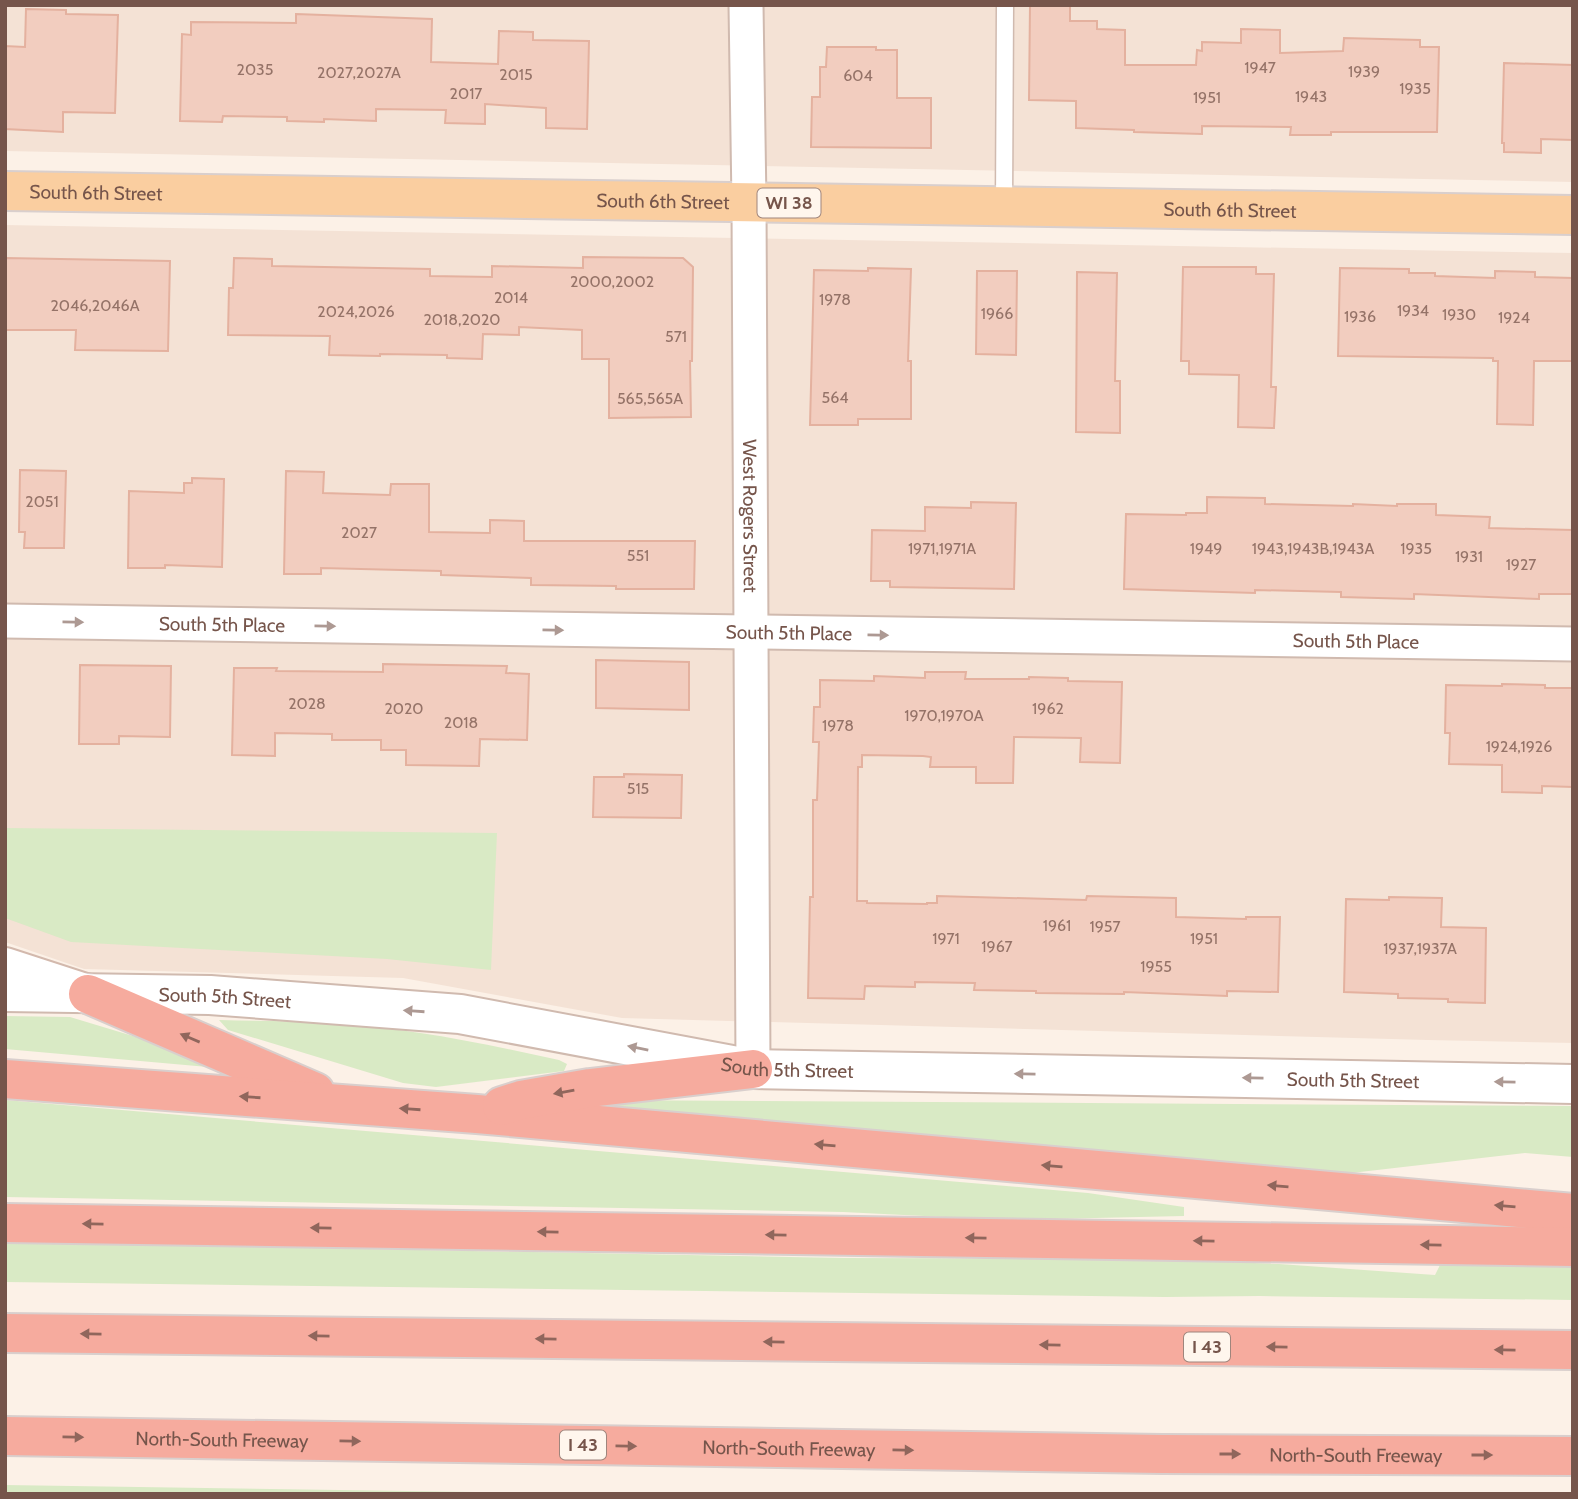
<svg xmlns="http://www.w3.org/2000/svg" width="1578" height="1499" font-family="Cabin,sans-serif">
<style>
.residential{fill:#f4e2d5}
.green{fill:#d9eac5}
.building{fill:#f2cdbf;stroke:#e4b19f;stroke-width:2}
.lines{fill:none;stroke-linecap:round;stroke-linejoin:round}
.service-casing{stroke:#d0baaf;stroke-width:19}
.minor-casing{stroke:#d0baaf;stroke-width:37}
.tertiary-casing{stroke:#d0baaf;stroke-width:42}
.secondary-casing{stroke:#d3b9ad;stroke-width:42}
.primary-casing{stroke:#d9cfcd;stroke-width:42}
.motorway-casing{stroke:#d9cfcd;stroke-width:42}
.service{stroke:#fff;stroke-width:16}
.minor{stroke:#fff;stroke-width:33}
.tertiary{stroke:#fff;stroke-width:38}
.secondary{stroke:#fff;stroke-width:38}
.primary{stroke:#facea0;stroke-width:38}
.motorway{stroke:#f6ab9e;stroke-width:38}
.oneway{fill:#ad9993}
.oneway2{fill:#90665c}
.labels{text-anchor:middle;stroke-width:5;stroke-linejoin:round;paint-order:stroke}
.number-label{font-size:16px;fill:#957368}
.shield{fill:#fff6ed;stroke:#9f857c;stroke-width:2}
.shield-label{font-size:18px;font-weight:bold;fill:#76554b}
.street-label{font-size:19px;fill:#76554b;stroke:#fff6ed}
</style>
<rect width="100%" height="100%" fill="#fcf1e7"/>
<!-- residential -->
<g class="residential">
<path d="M5 5H1573V182L5 151Z"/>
<path d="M5 225 1573 253V1043L1428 1040 622 1018 403 978 84 969 5 942Z"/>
</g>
<!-- green -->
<g class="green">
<path d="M5 828 497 833 491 970 387 959 71 942 5 918Z"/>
<path d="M5 1016 70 1017 219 1062V1068L5 1049Z"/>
<path d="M219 1020C254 1021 290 1021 326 1023 405 1027 482 1043 559 1060L567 1064 564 1071 436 1087 403 1083 228 1030Z"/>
<path d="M5 1100 1088 1193 1184 1207V1216L1006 1220 843 1212 5 1197Z"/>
<path d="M589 1100 1573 1106V1157L1525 1153 1325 1176 592 1112Z"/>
<path d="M5 1242 844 1258 1155 1259 1279 1264 1435 1275 1441 1263 1573 1264V1300L1260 1296 1165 1297 5 1282Z"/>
<path d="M5 1485 602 1494H5Z"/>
</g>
<!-- building -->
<g class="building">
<path d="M1030 5H1070V21H1097V29L1125 30V65H1196L1197 50 1202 51V42L1241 43V29L1280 30V53L1343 51 1344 38 1420 40V47H1439L1437 132H1331V135H1290L1291 127 1202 126V134L1134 132V130L1076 128V101L1029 100Z"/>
<path d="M26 9 66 10V14L118 15 115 113 63 112V132L5 129V46L25 47Z"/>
<path d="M296 14 432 19 431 62 498 64 499 31 533 32V40L589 41 587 129 546 128V108L485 104V124L445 123 446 110 376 109V121L324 119V122L287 121V117L223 116 222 122 180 121 182 34 191 35V22L296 23Z"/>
<path d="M827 47H876V50H897V98H931V148L811 147 812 97H820V67H826Z"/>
<path d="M1504 63 1573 65V140L1541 139V153L1504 152V143H1502Z"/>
<path d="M583 257 683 258 693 267 692 361H690L691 417 609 418V359H582V330L519 327V335L483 334 482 359 447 358V355L380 354V356L329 355 330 336 228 335 229 288H233L234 258 272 259V266L430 269V276L492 277V266L583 268Z"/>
<path d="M5 258 170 261 168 351 75 350 76 330H5Z"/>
<path d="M1183 267H1256V274H1274L1271 387H1276L1274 428 1238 427 1239 375 1189 374V361H1181Z"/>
<path d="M868 268 911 269 908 361H911V419H858V425H810L814 270 868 271Z"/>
<path d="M1340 268 1409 269V273H1435V276L1495 278V271L1535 272V277L1573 278V361H1534L1533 425 1497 424 1498 361H1493V358L1338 356Z"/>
<path d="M977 271H1017L1016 355 976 354Z"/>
<path d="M1077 272 1117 273 1115 381H1120V433L1076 432Z"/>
<path d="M20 470 66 471 64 548H24L25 532H19Z"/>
<path d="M286 471 324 472 323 493 390 495 391 484H429V532L490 533V520L524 521V541H695L694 589H616V586L531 585V578L441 575V571L321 568V574H284Z"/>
<path d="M192 478 224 479 222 567 165 565V568H128L129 491 184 493V483H192Z"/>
<path d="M1207 497 1265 498V504L1353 506V504L1397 506V504H1436V515L1490 517 1489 528 1573 530V594H1539V599L1414 594V599L1341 597V592L1255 590V593L1124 589 1126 514 1186 515V513H1207Z"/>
<path d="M971 502 1016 503 1014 589 890 587V581H871L872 530 925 531V507L971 508Z"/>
<path d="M596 660 689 662V710L596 708Z"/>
<path d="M383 664 507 666 506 673 529 674 527 740 480 739 479 766 406 765V750H381V740H332V734L275 733V756L232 755 234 668H277L276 671 383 672Z"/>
<path d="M80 665 171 666 170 737 119 736V744H79Z"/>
<path d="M925 672H966L965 679H1029V677L1068 678V681L1122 682 1120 763 1080 762 1081 738 1014 737 1013 783H976V767H930L931 757 923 756 862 755V767H858L857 901H867V903L927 904V903H937V896L1086 900 1087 896 1176 898V917L1246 919V917H1280L1278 992 1227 991V996L1124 992V994L1036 993V991L974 990 975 983 915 982V987L865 986 864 999 808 998 810 897H813V800H817L819 742H813L814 707H820V680L874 681V676L925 678Z"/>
<path d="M1502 684 1545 685V688H1573V787L1542 786V793L1502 792V765L1449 764 1450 733H1445L1446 685 1502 686Z"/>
<path d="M624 774 682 775 681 818 593 817 594 777H624Z"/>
<path d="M1389 897 1442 898 1441 927 1486 928 1485 1003 1448 1002V999L1398 998V994L1344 992 1346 899 1389 900Z"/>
</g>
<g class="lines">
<defs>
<path id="service" d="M1004 206 1005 5"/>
<g id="minor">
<path id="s1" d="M746 5 749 203 753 1069"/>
<path id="s2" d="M5 621 1573 644"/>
</g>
<g id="tertiary">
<path id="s3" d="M5 992 210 995 460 1014 753 1069 1573 1084"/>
</g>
<path id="secondary" d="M5 967 88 994"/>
<g id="primary">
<path id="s4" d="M5 191 1573 215"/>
</g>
<g id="motorway">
<path d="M88 994 315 1092"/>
<path d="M5 1079 477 1114 1573 1213"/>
<path d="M502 1106 521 1100 590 1088 753 1069"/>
<path d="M5 1223 1573 1247"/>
<path d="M5 1333 1573 1350"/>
<path id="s5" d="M5 1436 1162 1454 1573 1456"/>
</g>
</defs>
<!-- service casing -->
<use href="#service" class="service-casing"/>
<!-- minor casing -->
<use href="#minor" class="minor-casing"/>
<!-- tertiary casing -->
<use href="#tertiary" class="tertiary-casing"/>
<!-- secondary casing -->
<use href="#secondary" class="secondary-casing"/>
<!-- primary casing -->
<use href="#primary" class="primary-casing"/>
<!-- motorway casing -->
<use href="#motorway" class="motorway-casing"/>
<!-- service -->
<use href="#service" class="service"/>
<!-- minor -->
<use href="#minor" class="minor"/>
<!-- tertiary -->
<use href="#tertiary" class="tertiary"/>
<!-- secondary -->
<use href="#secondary" class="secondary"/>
<!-- primary -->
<use href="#primary" class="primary"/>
<!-- motorway -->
<use href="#motorway" class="motorway"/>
</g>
<!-- one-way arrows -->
<defs><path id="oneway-solid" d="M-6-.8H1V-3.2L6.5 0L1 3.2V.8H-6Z" transform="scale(1.75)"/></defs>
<g class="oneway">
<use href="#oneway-solid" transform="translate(73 622) rotate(1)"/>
<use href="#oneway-solid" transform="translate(325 626) rotate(1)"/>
<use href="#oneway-solid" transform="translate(553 630) rotate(1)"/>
<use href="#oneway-solid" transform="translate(878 635) rotate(1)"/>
<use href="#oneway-solid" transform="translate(414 1011) rotate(-176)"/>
<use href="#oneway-solid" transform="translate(638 1048) rotate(-169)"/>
<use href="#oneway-solid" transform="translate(1025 1074) rotate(-179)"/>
<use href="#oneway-solid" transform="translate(1253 1078) rotate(-179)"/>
<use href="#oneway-solid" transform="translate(1505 1082) rotate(-179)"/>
</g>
<g class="oneway2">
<use href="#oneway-solid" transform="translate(190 1038) rotate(-157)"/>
<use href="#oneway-solid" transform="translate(564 1092) rotate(170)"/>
<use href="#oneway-solid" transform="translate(250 1097) rotate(-176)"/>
<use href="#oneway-solid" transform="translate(410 1109) rotate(-176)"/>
<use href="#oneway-solid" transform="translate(825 1145) rotate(-175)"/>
<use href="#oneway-solid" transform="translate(1052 1166) rotate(-175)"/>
<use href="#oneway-solid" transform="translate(1278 1186) rotate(-175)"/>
<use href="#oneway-solid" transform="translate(1505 1206) rotate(-175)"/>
<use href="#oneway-solid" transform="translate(93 1224) rotate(-179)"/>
<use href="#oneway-solid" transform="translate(321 1228) rotate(-179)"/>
<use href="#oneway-solid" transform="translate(548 1232) rotate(-179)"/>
<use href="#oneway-solid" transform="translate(776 1235) rotate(-179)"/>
<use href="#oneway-solid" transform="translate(976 1238) rotate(-179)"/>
<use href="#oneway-solid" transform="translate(1204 1241) rotate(-179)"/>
<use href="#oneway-solid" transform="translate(1431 1245) rotate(-179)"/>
<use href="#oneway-solid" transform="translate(91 1334) rotate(-179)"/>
<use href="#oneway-solid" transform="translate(319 1336) rotate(-179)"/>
<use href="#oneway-solid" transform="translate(546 1339) rotate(-179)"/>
<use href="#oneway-solid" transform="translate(774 1342) rotate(-179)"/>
<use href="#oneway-solid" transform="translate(1050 1345) rotate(-179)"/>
<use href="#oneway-solid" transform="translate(1277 1347) rotate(-179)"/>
<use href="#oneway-solid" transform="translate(1505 1350) rotate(-179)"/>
<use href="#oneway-solid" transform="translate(73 1437) rotate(1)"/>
<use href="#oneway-solid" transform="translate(350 1441) rotate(1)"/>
<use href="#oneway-solid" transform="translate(626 1446) rotate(1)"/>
<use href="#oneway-solid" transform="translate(903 1450) rotate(1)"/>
<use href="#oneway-solid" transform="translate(1230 1454)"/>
<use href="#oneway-solid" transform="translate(1482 1455)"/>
</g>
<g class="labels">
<!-- number labels -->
<g class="number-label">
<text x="1260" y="73">1947</text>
<text x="255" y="75">2035</text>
<text x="1364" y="77">1939</text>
<text x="359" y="78">2027,2027A</text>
<text x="516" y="80">2015</text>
<text x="858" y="81">604</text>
<text x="1415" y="94">1935</text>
<text x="466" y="99">2017</text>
<text x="1311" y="102">1943</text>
<text x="1207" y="103">1951</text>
<text x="612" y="287">2000,2002</text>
<text x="511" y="303">2014</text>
<text x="835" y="305">1978</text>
<text x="95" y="311">2046,2046A</text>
<text x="1413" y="316">1934</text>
<text x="356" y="317">2024,2026</text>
<text x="997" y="319">1966</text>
<text x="1459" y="320">1930</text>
<text x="1360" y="322">1936</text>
<text x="1514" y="323">1924</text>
<text x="462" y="325">2018,2020</text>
<text x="676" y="342">571</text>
<text x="835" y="403">564</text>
<text x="650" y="404">565,565A</text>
<text x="42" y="507">2051</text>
<text x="359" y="538">2027</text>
<text x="942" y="554">1971,1971A</text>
<text x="1206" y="554">1949</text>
<text x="1313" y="554">1943,1943B,1943A</text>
<text x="1416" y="554">1935</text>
<text x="638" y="561">551</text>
<text x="1469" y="562">1931</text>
<text x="1521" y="570">1927</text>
<text x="307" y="709">2028</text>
<text x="404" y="714">2020</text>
<text x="1048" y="714">1962</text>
<text x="944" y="721">1970,1970A</text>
<text x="461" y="728">2018</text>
<text x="838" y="731">1978</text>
<text x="1519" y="752">1924,1926</text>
<text x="638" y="794">515</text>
<text x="1057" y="931">1961</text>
<text x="1105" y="932">1957</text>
<text x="946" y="944">1971</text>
<text x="1204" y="944">1951</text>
<text x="997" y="952">1967</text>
<text x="1420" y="954">1937,1937A</text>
<text x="1156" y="972">1955</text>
</g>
<!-- shield labels -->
<g class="shield">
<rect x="757.5" y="188.5" width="63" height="29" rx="5"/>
<rect x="1184" y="1332.5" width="46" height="29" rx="5"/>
<rect x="560" y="1430.5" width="46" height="29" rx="5"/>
</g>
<g class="shield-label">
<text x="789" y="209">WI 38</text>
<text x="1207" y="1353">I 43</text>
<text x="583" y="1451">I 43</text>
</g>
<!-- street labels -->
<g class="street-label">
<text dy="7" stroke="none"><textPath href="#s4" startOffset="91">South 6th Street</textPath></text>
<text dy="7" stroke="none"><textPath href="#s4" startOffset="658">South 6th Street</textPath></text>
<text dy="7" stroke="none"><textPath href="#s4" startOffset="1225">South 6th Street</textPath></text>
<text dy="7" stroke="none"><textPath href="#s1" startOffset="511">West Rogers Street</textPath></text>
<text dy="7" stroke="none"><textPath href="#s2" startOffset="217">South 5th Place</textPath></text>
<text dy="7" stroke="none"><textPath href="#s2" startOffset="784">South 5th Place</textPath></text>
<text dy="7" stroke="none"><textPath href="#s2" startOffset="1351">South 5th Place</textPath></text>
<text dy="7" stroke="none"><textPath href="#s3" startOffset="220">South 5th Street</textPath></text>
<text dy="7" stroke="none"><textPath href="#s3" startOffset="788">South 5th Street</textPath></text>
<text dy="7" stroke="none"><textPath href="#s3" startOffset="1354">South 5th Street</textPath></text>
<text dy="7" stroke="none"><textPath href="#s5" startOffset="217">North-South Freeway</textPath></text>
<text dy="7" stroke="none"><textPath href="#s5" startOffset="784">North-South Freeway</textPath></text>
<text dy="7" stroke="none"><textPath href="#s5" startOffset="1351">North-South Freeway</textPath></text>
</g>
</g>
<!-- border -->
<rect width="1578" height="1499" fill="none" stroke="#76554b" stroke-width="14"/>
</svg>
